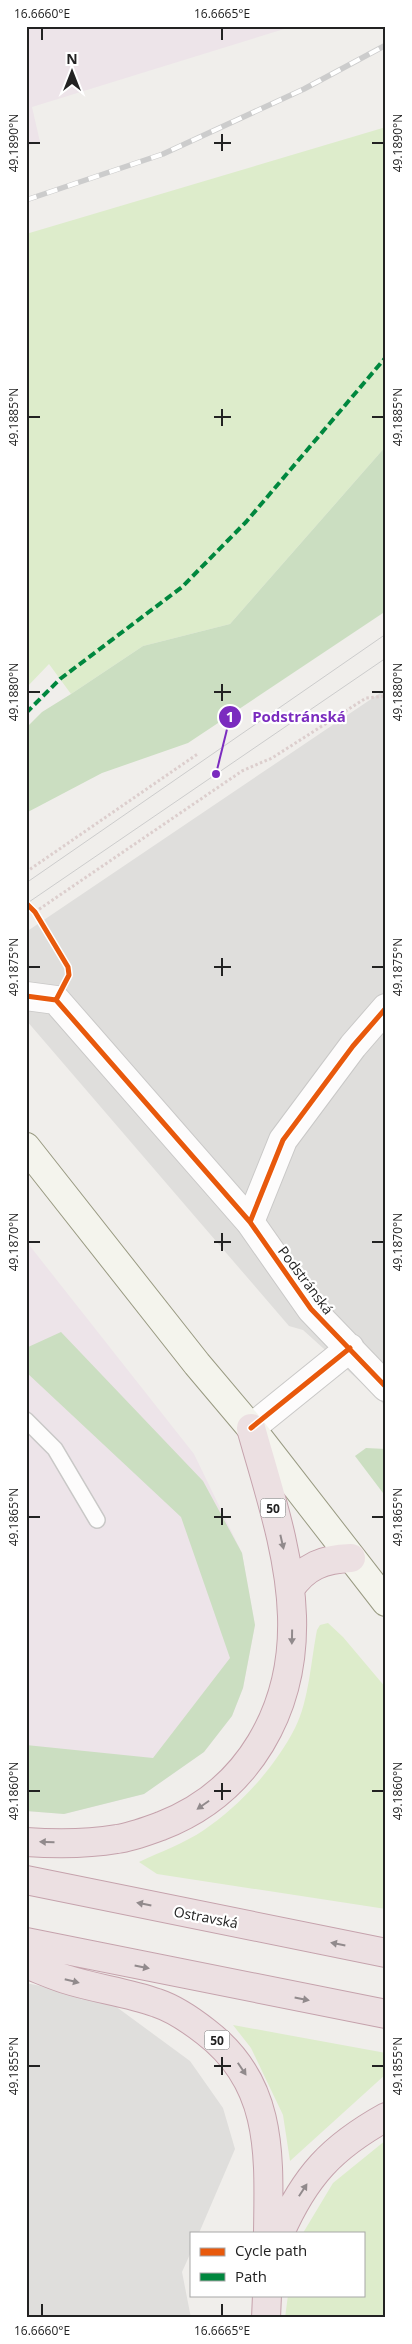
<svg xmlns="http://www.w3.org/2000/svg" width="412" height="2344" font-family="'Open Sans',sans-serif">
	<style>
		.residential { fill: #dfdedc }
		.industrial { fill: #ede4e9 }
		.grass { fill: #ddeccb }
		.forest { fill: #cbdec1 }
		.lines { fill: none; stroke-linecap: round; stroke-linejoin: round }
		.lane-casing { stroke: #c9c8c7; stroke-width: 18 }
		.street-casing { stroke: #c9c8c7; stroke-width: 30 }
		.secondary-casing { stroke: #999a82; stroke-width: 30 }
		.highway-casing { stroke: #c5a2ac; stroke-width: 30 }
		.path { stroke: #dccecd; stroke-width: 3; stroke-dasharray: 2.5 2.5; stroke-linecap: butt }
		.lane { stroke: #fdfcfc; stroke-width: 15 }
		.street { stroke: #fdfcfc; stroke-width: 28 }
		.secondary { stroke: #f4f4ed; stroke-width: 28 }
		.highway { stroke: #ece0e2; stroke-width: 28 }
		.tram { stroke: #ccc; stroke-width: 1 }
		.rail-casing { stroke: #ccc; stroke-width: 5.5 }
		.rail { stroke: #fff; stroke-width: 4; stroke-dasharray: 11; stroke-linecap: butt }
		.quiet { stroke: #00873e; stroke-width: 4; stroke-dasharray: 8 4; stroke-linecap: butt }
		.cycleway-casing { stroke: #fff; stroke-width: 8 }
		.cycleway { stroke: #e8590c; stroke-width: 5 }
		.oneway { fill: #918a8c }
		.ticks { fill: none; stroke: #222; stroke-width: 2 }
		.labels { text-anchor: middle; dominant-baseline: central; stroke-width: 4.5; stroke-linejoin: round; paint-order: stroke }
		.shield { fill: #fff; stroke: #646464; stroke-width: 1 }
		.shield-label { font-size: 12px; font-weight: bold; fill: #222 }
		.street-label { font-size: 14px; fill: #222; stroke: #fff }
		.leader { fill: none; stroke: #7b2cbf; stroke-width: 2 }
		.callout-dot { fill: #7b2cbf; stroke: #fff; stroke-width: 2 }
		.mark-label { font-size: 15px; text-anchor: middle; font-weight: bold; fill: #fff }
		.callout-label { font-size: 15px; text-anchor: middle; font-weight: bold; fill: #7b2cbf; stroke: #fff; stroke-width: 4.5; stroke-linejoin: round; paint-order: stroke }
		.neatline { fill: none; stroke: #222; stroke-width: 2 }
		.ticks-label { font-size: 12px; text-anchor: middle; fill: #222 }
	</style>
	<rect width="100%" height="100%" fill="#f0eeeb"/>
	<path class="residential" d="M 386,689 L 386,1407 L 375,1395 L 303,1330 L 289,1326 L 26,1020 L 26,932 Z
		M 26,1983 L 107,2000 L 190,2061 L 223,2108 L 235,2149 L 199,2233 L 191,2233 L 191,2252 L 182,2272 L 191,2318 L 26,2318 Z"/>
	<path class="industrial" d="M 26,26 L 294,26 L 32,107 L 40,142 L 26,146 Z
		M 26,1241 L 194,1454 L 242,1553 L 255,1625 L 243,1688 L 232,1716 L 204,1752 L 144,1794 L 64,1814 L 26,1811 Z"/>
	<path class="grass" d="M 386,127 L 386,446 L 230,624 L 143,646 L 71,694 L 49,664 L 26,688 L 26,234 Z
		M 328,1623 L 343,1637 L 386,1688 L 386,1909 L 157,1874 L 139,1862 C 160,1852 185,1843 204,1830 C 241,1805 275,1767 295,1728 C 309,1701 311,1660 317,1630 L 320,1625 Z
		M 233,2025 L 386,2053 L 386,2074 L 290,2161 L 283,2115 L 251,2048 Z
		M 386,2140 L 386,2318 L 285,2318 L 288,2295 L 363,2295 L 363,2233 L 303,2233 L 333,2183 Z"/>
	<path class="forest" d="M 386,446 L 386,611 L 188,743 L 102,773 L 26,813 L 26,728 L 42,712 L 71,694 L 143,646 L 230,624 Z
		M 61,1332 L 203,1481 L 242,1553 L 255,1625 L 243,1688 L 232,1716 L 204,1752 L 144,1794 L 64,1814 L 26,1811 L 26,1745 L 153,1758 L 230,1658 L 181,1517 L 26,1372 L 26,1348 Z
		M 366,1448 L 386,1449 L 386,1497 L 355,1456 Z"/>
	<g class="lines">
		<defs>
			<path id="lane" d="M 26,1420 L 55,1449 L 97,1520"/>
			<path id="street" d="M 26,996 L 56,1000 L 250,1222 L 311,1309 L 386,1387
				M 250,1222 L 283,1140 L 353,1046 L 386,1008
				M 251,1428 L 350,1348"/>
			<path id="secondary" d="M 26,1147 L 197,1364 L 251,1428 L 386,1602"/>
			<path id="highway" d="M 290,1589 C 305,1566 324,1559 351,1558
				M 26,1842 C 56,1844 88,1844 117,1839 C 132,1837 147,1831 161,1826 C 249,1792 295,1709 292,1616 C 290,1552 268,1489 251,1428
				M 26,1880 L 386,1953
				M 26,1942 L 386,2014
				M 26,1964 C 39,1969 52,1975 65,1979 C 96,1989 127,1992 157,2003 C 175,2009 192,2021 206,2032 C 274,2084 269,2156 268,2233
				M 280,2233 C 305,2176 332,2147 386,2117
				M 266,2318 L 267,2295"/>
		</defs>
		<use href="#lane" class="lane-casing"/>
		<use href="#street" class="street-casing"/>
		<use href="#secondary" class="secondary-casing"/>
		<use href="#highway" class="highway-casing"/>
		<path class="path" d="M 26,872 L 199,753
			M 26,903 C 44,921 55,945 68,967 L 69,972
			M 35,912 L 242,771 L 272,758 L 366,698 L 386,696"/>
		<use href="#lane" class="lane"/>
		<use href="#street" class="street"/>
		<use href="#secondary" class="secondary"/>
		<use href="#highway" class="highway"/>
		<path class="tram" d="M 26,883 L 386,634
			M 26,904 L 386,658"/>
		<defs>
			<path id="rail" d="M 26,200 L 163,154 L 304,89 L 386,45"/>
		</defs>
		<use href="#rail" class="rail-casing"/>
		<use href="#rail" class="rail"/>
		<path class="quiet" d="M 26,713 L 60,679 L 182,587 L 246,522 L 386,357"/>
		<defs>
			<path id="cycleway" d="M 26,903 L 35,912 L 68,967 L 69,975 L 56,1000
				M 26,996 L 56,1000 L 250,1222 L 311,1309 L 386,1387
				M 250,1222 L 283,1140 L 353,1046 L 386,1008
				M 251,1428 L 350,1348"/>
		</defs>
		<use href="#cycleway" class="cycleway-casing"/>
		<use href="#cycleway" class="cycleway"/>
	</g>
	<defs><path id="oneway-solid" d="M-6-.8H1V-3.2L6.5 0L1 3.2V.8H-6Z" transform="scale(1.25)"/></defs>
	<g class="oneway">
		<use href="#oneway-solid" transform="translate(282 1542) rotate(77)"/>
		<use href="#oneway-solid" transform="translate(292 1637) rotate(91)"/>
		<use href="#oneway-solid" transform="translate(203 1805) rotate(145)"/>
		<use href="#oneway-solid" transform="translate(47 1842) rotate(-179)"/>
		<use href="#oneway-solid" transform="translate(144 1904) rotate(-169)"/>
		<use href="#oneway-solid" transform="translate(338 1944) rotate(-169)"/>
		<use href="#oneway-solid" transform="translate(142 1967) rotate(11)"/>
		<use href="#oneway-solid" transform="translate(72 1981) rotate(14)"/>
		<use href="#oneway-solid" transform="translate(302 1999) rotate(11)"/>
		<use href="#oneway-solid" transform="translate(242 2069) rotate(56)"/>
		<use href="#oneway-solid" transform="translate(303 2190) rotate(-57)"/>
	</g>
	<path class="ticks" d="M 42,28 L 42,40M 222,28 L 222,40M 222,134 L 222,151M 28,143 L 40,143M 214,143 L 231,143M 372,143 L 384,143M 222,409 L 222,426M 28,417 L 40,417M 214,417 L 231,417M 372,417 L 384,417M 222,684 L 222,701M 28,692 L 40,692M 214,692 L 231,692M 372,692 L 384,692M 222,958 L 222,976M 28,967 L 40,967M 214,967 L 231,967M 372,967 L 384,967M 222,1233 L 222,1251M 28,1242 L 40,1242M 214,1242 L 231,1242M 372,1242 L 384,1242M 222,1508 L 222,1525M 28,1517 L 40,1517M 214,1517 L 231,1517M 372,1517 L 384,1517M 222,1783 L 222,1800M 28,1791 L 40,1791M 214,1791 L 231,1791M 372,1791 L 384,1791M 222,2057 L 222,2075M 28,2066 L 40,2066M 214,2066 L 231,2066M 372,2066 L 384,2066M 42,2304 L 42,2316M 222,2304 L 222,2316"/>
	<g class="labels">
		<g class="shield">
			<rect x="260.5" y="1498.5" width="25" height="19" rx="4"/>
			<rect x="204.5" y="2030.5" width="25" height="19" rx="4"/>
		</g>
		<g class="shield-label">
			<text x="273" y="1508">50</text>
			<text x="217" y="2040">50</text>
		</g>
		<g class="street-label">
			<text transform="translate(306 1280) rotate(53)">Podstránská</text>
			<text transform="translate(206 1917) rotate(11)">Ostravská</text>
		</g>
	</g>
	<path class="leader" d="M216 774L230 717"/>
	<g class="callout-dot">
		<circle cx="216" cy="774" r="5"/>
		<circle cx="230" cy="717" r="12"/>
	</g>
	<g class="mark-label">
		<text x="230" y="722">1</text>
	</g>
	<g class="callout-label">
		<text x="299" y="722">Podstránská</text>
	</g>
	<rect width="412" height="2344" fill="none" stroke="#ffffff" stroke-width="55"/>
	<rect x="190" y="2232" width="175" height="65" fill="#ffffff" stroke="#a7a7a7"/>
	<rect x="200" y="2248" width="25" height="8" fill="#e8590c" stroke="#a7a7a7"/>
	<text x="235" y="2256" font-size="15" fill="#222222">Cycle path</text>
	<rect x="200" y="2273" width="25" height="8" fill="#00873e" stroke="#a7a7a7"/>
	<text x="235" y="2282" font-size="15" fill="#222222">Path</text>
	<g transform="translate(72 72)" stroke="#ffffff" stroke-width="4" paint-order="stroke">
	<path d="M0-4L9 19L0 12L-9 19Z" fill="#222222"/>
	<text y="-8" font-size="14" font-weight="bold" text-anchor="middle" fill="#222222">N</text>
	</g>
	<rect x="28" y="28" width="356" height="2288" class="neatline"/>
	<g class="ticks-label">
		<text x="42" y="18">16.6660°E</text>
		<text x="222" y="18">16.6665°E</text>
		<text transform="translate(14 143) rotate(-90)" y="4">49.1890°N</text>
		<text transform="translate(398 143) rotate(-90)" y="4">49.1890°N</text>
		<text transform="translate(14 417) rotate(-90)" y="4">49.1885°N</text>
		<text transform="translate(398 417) rotate(-90)" y="4">49.1885°N</text>
		<text transform="translate(14 692) rotate(-90)" y="4">49.1880°N</text>
		<text transform="translate(398 692) rotate(-90)" y="4">49.1880°N</text>
		<text transform="translate(14 967) rotate(-90)" y="4">49.1875°N</text>
		<text transform="translate(398 967) rotate(-90)" y="4">49.1875°N</text>
		<text transform="translate(14 1242) rotate(-90)" y="4">49.1870°N</text>
		<text transform="translate(398 1242) rotate(-90)" y="4">49.1870°N</text>
		<text transform="translate(14 1517) rotate(-90)" y="4">49.1865°N</text>
		<text transform="translate(398 1517) rotate(-90)" y="4">49.1865°N</text>
		<text transform="translate(14 1791) rotate(-90)" y="4">49.1860°N</text>
		<text transform="translate(398 1791) rotate(-90)" y="4">49.1860°N</text>
		<text transform="translate(14 2066) rotate(-90)" y="4">49.1855°N</text>
		<text transform="translate(398 2066) rotate(-90)" y="4">49.1855°N</text>
		<text x="42" y="2335">16.6660°E</text>
		<text x="222" y="2335">16.6665°E</text>
	</g>
</svg>
